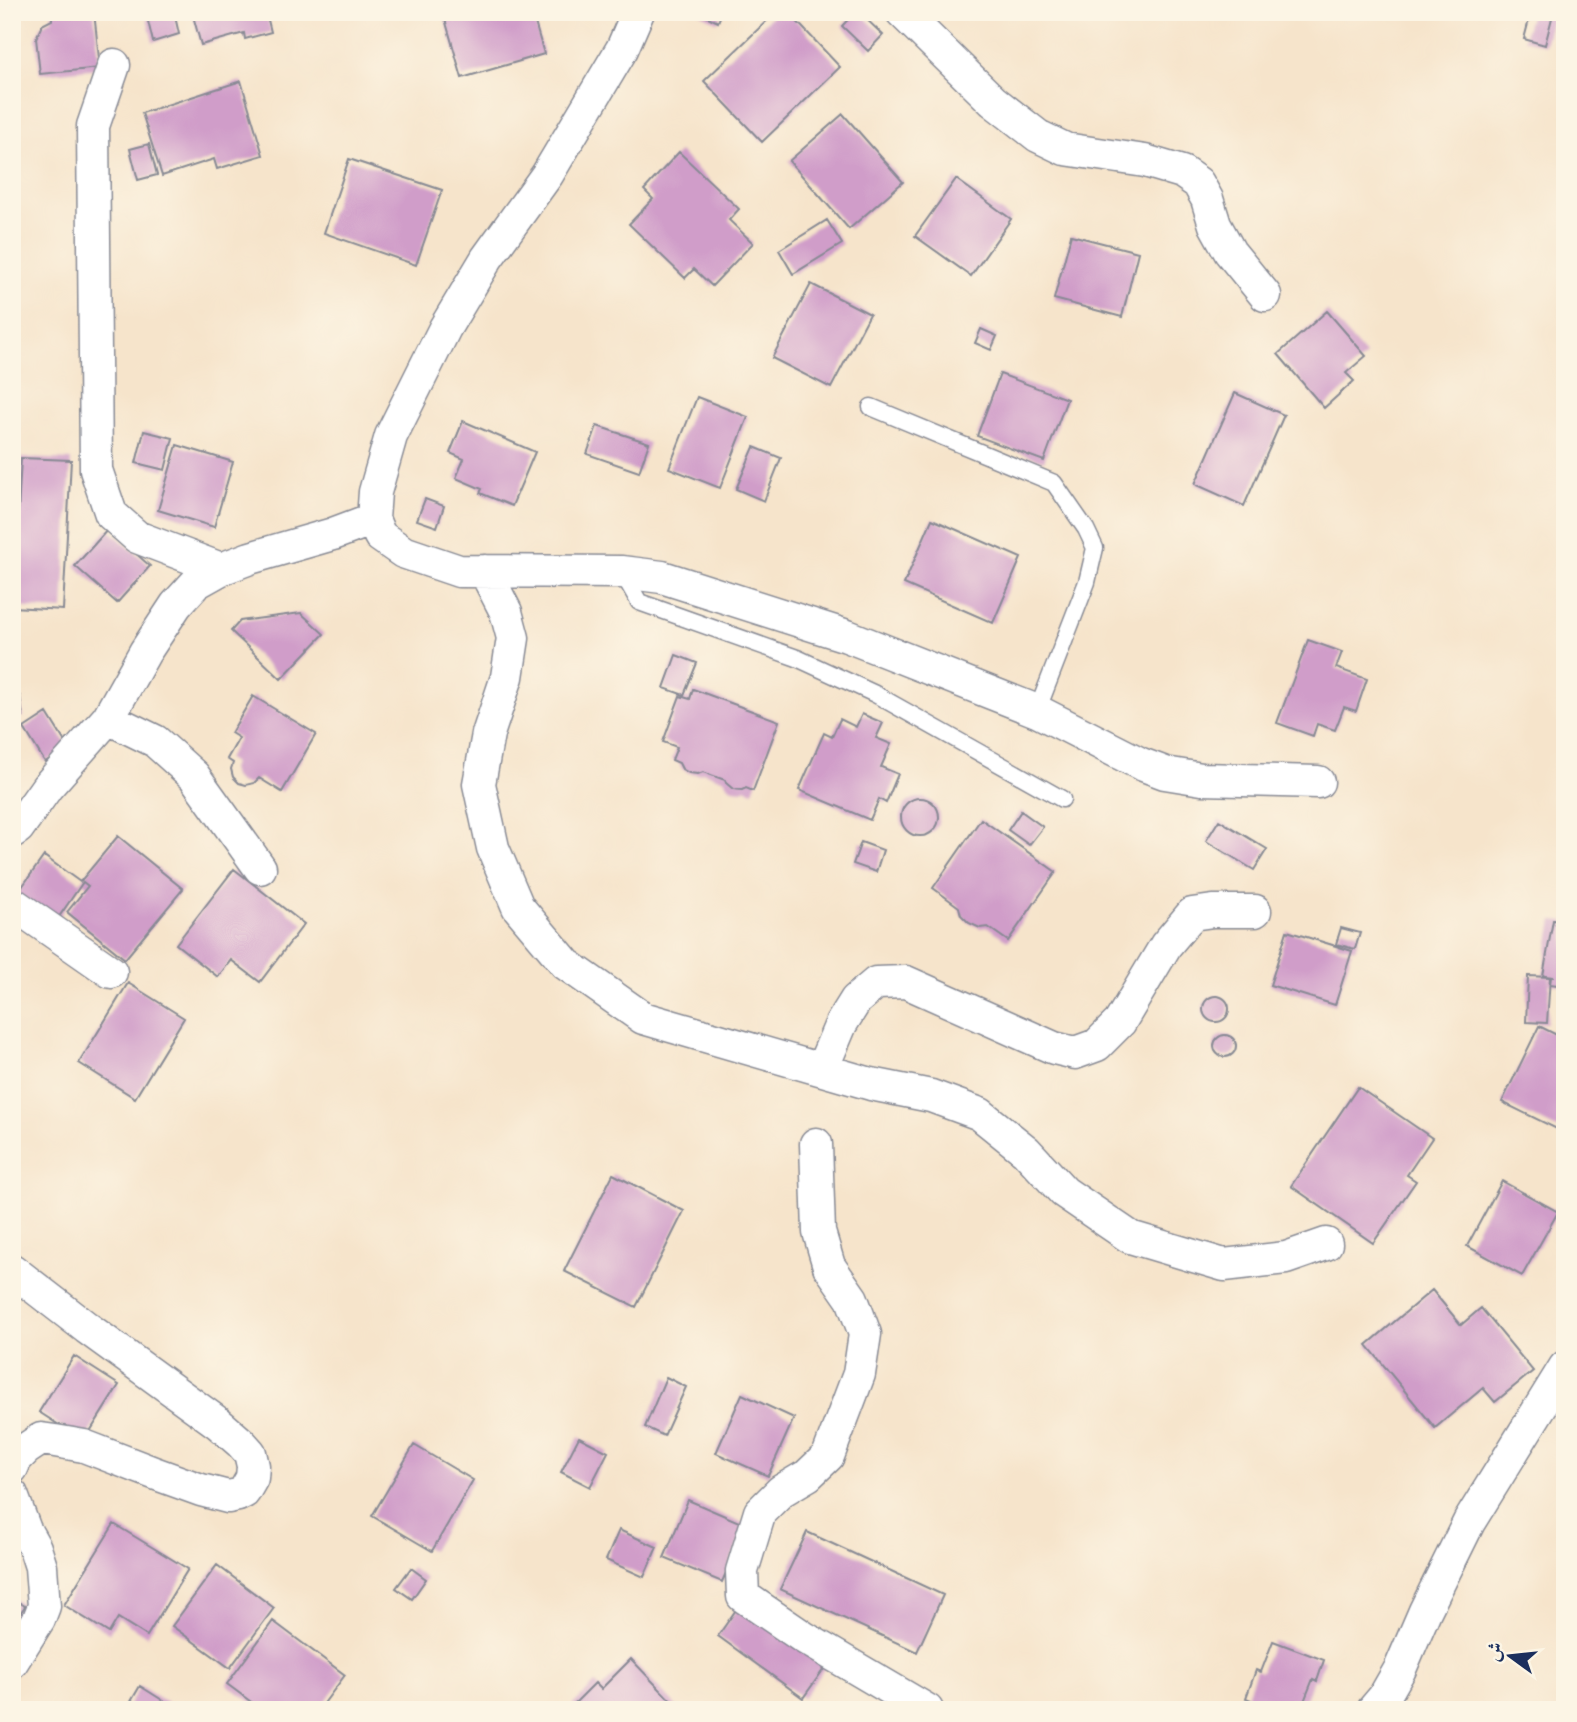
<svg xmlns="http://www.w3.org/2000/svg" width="1577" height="1722" font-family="Alegreya,Amiri,serif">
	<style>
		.building { fill: #d09dc9 }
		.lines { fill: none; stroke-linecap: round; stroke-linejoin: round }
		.lane-casing { stroke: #888a94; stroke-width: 19 }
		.street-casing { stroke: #888a94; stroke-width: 35 }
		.lane { stroke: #fff; stroke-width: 16 }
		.street { stroke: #fff; stroke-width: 32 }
	</style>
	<rect width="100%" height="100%" fill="#fcf5e5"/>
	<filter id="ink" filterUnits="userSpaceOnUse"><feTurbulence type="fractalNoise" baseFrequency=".0143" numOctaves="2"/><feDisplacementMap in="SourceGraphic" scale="14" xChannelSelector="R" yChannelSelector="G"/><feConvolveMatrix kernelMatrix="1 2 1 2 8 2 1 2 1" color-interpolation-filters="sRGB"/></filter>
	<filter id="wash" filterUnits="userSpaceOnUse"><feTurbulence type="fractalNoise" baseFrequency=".00686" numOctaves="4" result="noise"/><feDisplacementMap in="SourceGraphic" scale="28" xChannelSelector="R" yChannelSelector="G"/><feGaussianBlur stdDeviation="1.57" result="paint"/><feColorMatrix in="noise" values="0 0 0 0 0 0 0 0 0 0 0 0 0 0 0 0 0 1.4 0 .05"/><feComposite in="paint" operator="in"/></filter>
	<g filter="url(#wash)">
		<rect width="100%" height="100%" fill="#f6e4cb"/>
		<g id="blocks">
			<path class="building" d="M 52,12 L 94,12 L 100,68 L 40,74 L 36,38 L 42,25 L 52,20 Z
				M 150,12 L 174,12 L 179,34 L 153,42 L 146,13 Z
				M 192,12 L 266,12 L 271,32 L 245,39 L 244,33 L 201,45 Z
				M 443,12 L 532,12 L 544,54 L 462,78 Z
				M 698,12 L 722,12 L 718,22 Z
				M 776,12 L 788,12 L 840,67 L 762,142 L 704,81 Z
				M 855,12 L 859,12 L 883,35 L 868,51 L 842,26 Z
				M 1531,12 L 1545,12 L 1553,14 L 1545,45 L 1524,39 Z
				M 241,81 L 263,155 L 217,169 L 214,159 L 162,176 L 142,113 Z
				M 843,114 L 903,182 L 849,229 L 789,161 Z
				M 149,144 L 157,175 L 138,180 L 130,149 Z
				M 679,152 L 739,209 L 729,220 L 753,243 L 712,286 L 694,269 L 685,278 L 629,224 L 653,199 L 644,190 Z
				M 349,159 L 442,190 L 416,265 L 324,233 Z
				M 956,179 L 1011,219 L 971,276 L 915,236 Z
				M 827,220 L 842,244 L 793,274 L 779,250 Z
				M 1071,235 L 1138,252 L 1122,317 L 1054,299 Z
				M 811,284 L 870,314 L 831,388 L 772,358 Z
				M 1327,311 L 1366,356 L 1346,373 L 1354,381 L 1324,408 L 1278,354 Z
				M 981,329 L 997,336 L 991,350 L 975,343 Z
				M 1000,374 L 1067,399 L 1044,461 L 977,436 Z
				M 1235,393 L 1284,415 L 1244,506 L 1195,484 Z
				M 697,397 L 748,417 L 720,488 L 669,468 Z
				M 463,421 L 535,452 L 512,506 L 480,493 L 482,489 L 456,478 L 464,459 L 450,453 Z
				M 12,425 L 17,426 L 14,478 L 12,478 Z
				M 597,426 L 649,443 L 639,472 L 587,454 Z
				M 144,431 L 173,438 L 165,470 L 136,463 Z
				M 177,445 L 233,462 L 214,527 L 158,510 Z
				M 754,447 L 781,458 L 764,501 L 736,489 Z
				M 21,458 L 71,460 L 63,610 L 13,607 Z
				M 425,499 L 444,506 L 437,527 L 417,520 Z
				M 932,519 L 1021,558 L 993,623 L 904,584 Z
				M 108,529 L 150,566 L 117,603 L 75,566 Z
				M 301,613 L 324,634 L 281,679 L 231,631 L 240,621 Z
				M 1308,640 L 1342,652 L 1336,668 L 1367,679 L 1356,711 L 1344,707 L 1335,730 L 1317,724 L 1313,736 L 1277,723 Z
				M 676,655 L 697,663 L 684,695 L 664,688 Z
				M 16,660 L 18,677 L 12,678 L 12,661 Z
				M 693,689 L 779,721 L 753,791 L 746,788 L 742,790 L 733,789 L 726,783 L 725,780 L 703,772 L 698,774 L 689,773 L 682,769 L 679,763 L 672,760 L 677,747 L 663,742 L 680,696 L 690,699 Z
				M 20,696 L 23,717 L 17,717 L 20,735 L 12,736 L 12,697 Z
				M 253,696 L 316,734 L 282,792 L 259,778 L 254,783 L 246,785 L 239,783 L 233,777 L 231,769 L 233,763 L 227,759 L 239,738 L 231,733 Z
				M 47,713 L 68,747 L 45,762 L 24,728 Z
				M 862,714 L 883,723 L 876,738 L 891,744 L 881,767 L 898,774 L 886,803 L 879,799 L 870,820 L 799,790 L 824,733 L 832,737 L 840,719 L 856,727 Z
				M901 817a19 19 0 1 1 38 0a19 19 0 1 1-38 0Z
				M 1021,811 L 1043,827 L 1029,845 L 1008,830 Z
				M 981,819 L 1056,872 L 1008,941 L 988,927 L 980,928 L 969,923 L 961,915 L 959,907 L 933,888 Z
				M 1219,820 L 1267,849 L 1254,870 L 1206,841 Z
				M 118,836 L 183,889 L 125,959 L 67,912 L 88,886 L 83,882 L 56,921 L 17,894 L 44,856 L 80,882 Z
				M 861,842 L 883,850 L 876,872 L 853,864 Z
				M 234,869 L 304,924 L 260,982 L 231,960 L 218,977 L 176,944 Z
				M 1553,920 L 1565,921 L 1565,986 L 1550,984 L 1551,977 L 1554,977 L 1543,976 Z
				M 1341,928 L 1360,933 L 1355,949 L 1336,944 Z
				M 1287,931 L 1352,951 L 1335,1005 L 1270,985 Z
				M 1528,976 L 1550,977 L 1547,1023 L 1526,1022 Z
				M 128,983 L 184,1018 L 135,1098 L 79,1063 Z
				M1203 1009a13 13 0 1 1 26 0a13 13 0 1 1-26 0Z
				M 1539,1026 L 1565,1039 L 1565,1133 L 1502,1102 Z
				M1214 1046a11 11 0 1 1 22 0a11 11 0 1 1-22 0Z
				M 1358,1087 L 1432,1138 L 1407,1175 L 1416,1181 L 1373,1243 L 1291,1186 Z
				M 613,1174 L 684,1211 L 636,1307 L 564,1271 Z
				M 1502,1181 L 1558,1212 L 1522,1276 L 1467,1246 Z
				M 1432,1290 L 1461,1325 L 1481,1308 L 1533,1371 L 1495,1402 L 1483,1388 L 1435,1428 L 1367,1345 Z
				M 74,1356 L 119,1385 L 84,1441 L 39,1412 Z
				M 666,1377 L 686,1387 L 664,1436 L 645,1427 Z
				M 742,1394 L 794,1418 L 768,1476 L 716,1453 Z
				M 579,1437 L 608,1452 L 590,1487 L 561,1472 Z
				M 414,1445 L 473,1480 L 432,1551 L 372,1516 Z
				M 688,1500 L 746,1525 L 722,1582 L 664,1558 Z
				M 114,1524 L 188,1569 L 147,1636 L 118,1618 L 109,1633 L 64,1605 Z
				M 619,1530 L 657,1547 L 644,1577 L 606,1560 Z
				M 807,1532 L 943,1595 L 917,1652 L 780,1589 Z
				M 217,1565 L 274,1608 L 230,1668 L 172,1626 Z
				M 411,1568 L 426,1579 L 412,1599 L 396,1588 Z
				M 12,1598 L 25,1606 L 12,1625 Z
				M 740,1604 L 826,1666 L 803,1698 L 718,1636 Z
				M 273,1621 L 345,1675 L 319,1710 L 262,1710 L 227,1684 Z
				M 1273,1641 L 1324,1660 L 1317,1681 L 1313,1679 L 1303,1704 L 1311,1706 L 1309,1710 L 1247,1710 L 1251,1700 L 1246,1698 L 1256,1670 L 1261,1672 Z
				M 631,1659 L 680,1710 L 568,1710 L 595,1683 L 601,1689 Z
				M 140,1686 L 178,1710 L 126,1710 Z"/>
		</g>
	</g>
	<g filter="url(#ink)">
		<use href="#blocks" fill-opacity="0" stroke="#888a94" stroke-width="2"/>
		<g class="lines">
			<defs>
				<path id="lane" d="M 871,407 L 1054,483 L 1086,529 L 1095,548 L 1087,582 L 1037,711
					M 622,572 L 639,602 L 797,658 L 875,694 L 1062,799"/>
				<path id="street" d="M 638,12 L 622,49 L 547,175 L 487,258 L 445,328 L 391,436 L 375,492 L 373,519 L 380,536 L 403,552 L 459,571 L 622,572 L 662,577 L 847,636 L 1037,711 L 1141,764 L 1165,773 L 1202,779 L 1318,782
					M 902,12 L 993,101 L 1038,136 L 1065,149 L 1145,161 L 1182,172 L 1198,183 L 1207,199 L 1215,225 L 1230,252 L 1265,295
					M 114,65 L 93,126 L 96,470 L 111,514 L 137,537 L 221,569
					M 485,571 L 506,612 L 513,638 L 507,677 L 488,734 L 479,784 L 493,848 L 518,907 L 566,964 L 643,1018 L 871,1084 L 931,1096 L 980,1114 L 1026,1151 L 1064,1192 L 1130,1237 L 1224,1265 L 1286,1258 L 1326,1244
					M 108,718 L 155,741 L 194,776 L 260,868
					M 12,832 L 18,828 L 47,787 L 108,718 L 145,652 L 176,605 L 196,583 L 221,569 L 250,558 L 333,534 L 373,519
					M 12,903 L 111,972
					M 822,1069 L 841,1024 L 856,1000 L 876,983 L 906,982 L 1054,1048 L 1075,1053 L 1097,1045 L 1120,1022 L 1166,945 L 1192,914 L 1213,911 L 1255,911
					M 816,1144 L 819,1232 L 829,1266 L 852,1299 L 865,1334 L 859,1374 L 828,1456 L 808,1475 L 781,1491 L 760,1512 L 742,1571 L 743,1596 L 803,1637 L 927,1710
					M 12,1270 L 87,1328 L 218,1423 L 241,1443 L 250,1453 L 253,1466 L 252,1478 L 244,1492 L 238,1495 L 228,1497 L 201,1490 L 154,1473 L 84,1446 L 55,1441 L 41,1439 L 26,1449 L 16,1459 L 12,1468
					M 12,1495 L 25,1530 L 35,1548 L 41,1567 L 44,1606 L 39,1619 L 12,1662
					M 1373,1710 L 1384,1697 L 1400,1669 L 1425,1611 L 1469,1522 L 1565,1367"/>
			</defs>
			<use href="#lane" class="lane-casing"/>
			<use href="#street" class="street-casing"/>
			<use href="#lane" class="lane"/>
			<use href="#street" class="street"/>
		</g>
	</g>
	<rect width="1577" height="1722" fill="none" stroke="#fcf5e5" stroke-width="42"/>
	<g transform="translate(1510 1656) rotate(285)" stroke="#fcf5e5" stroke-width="5" paint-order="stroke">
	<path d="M0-5L12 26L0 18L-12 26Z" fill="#1b2f5e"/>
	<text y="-10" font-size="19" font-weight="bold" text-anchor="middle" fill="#1b2f5e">ش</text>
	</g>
</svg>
